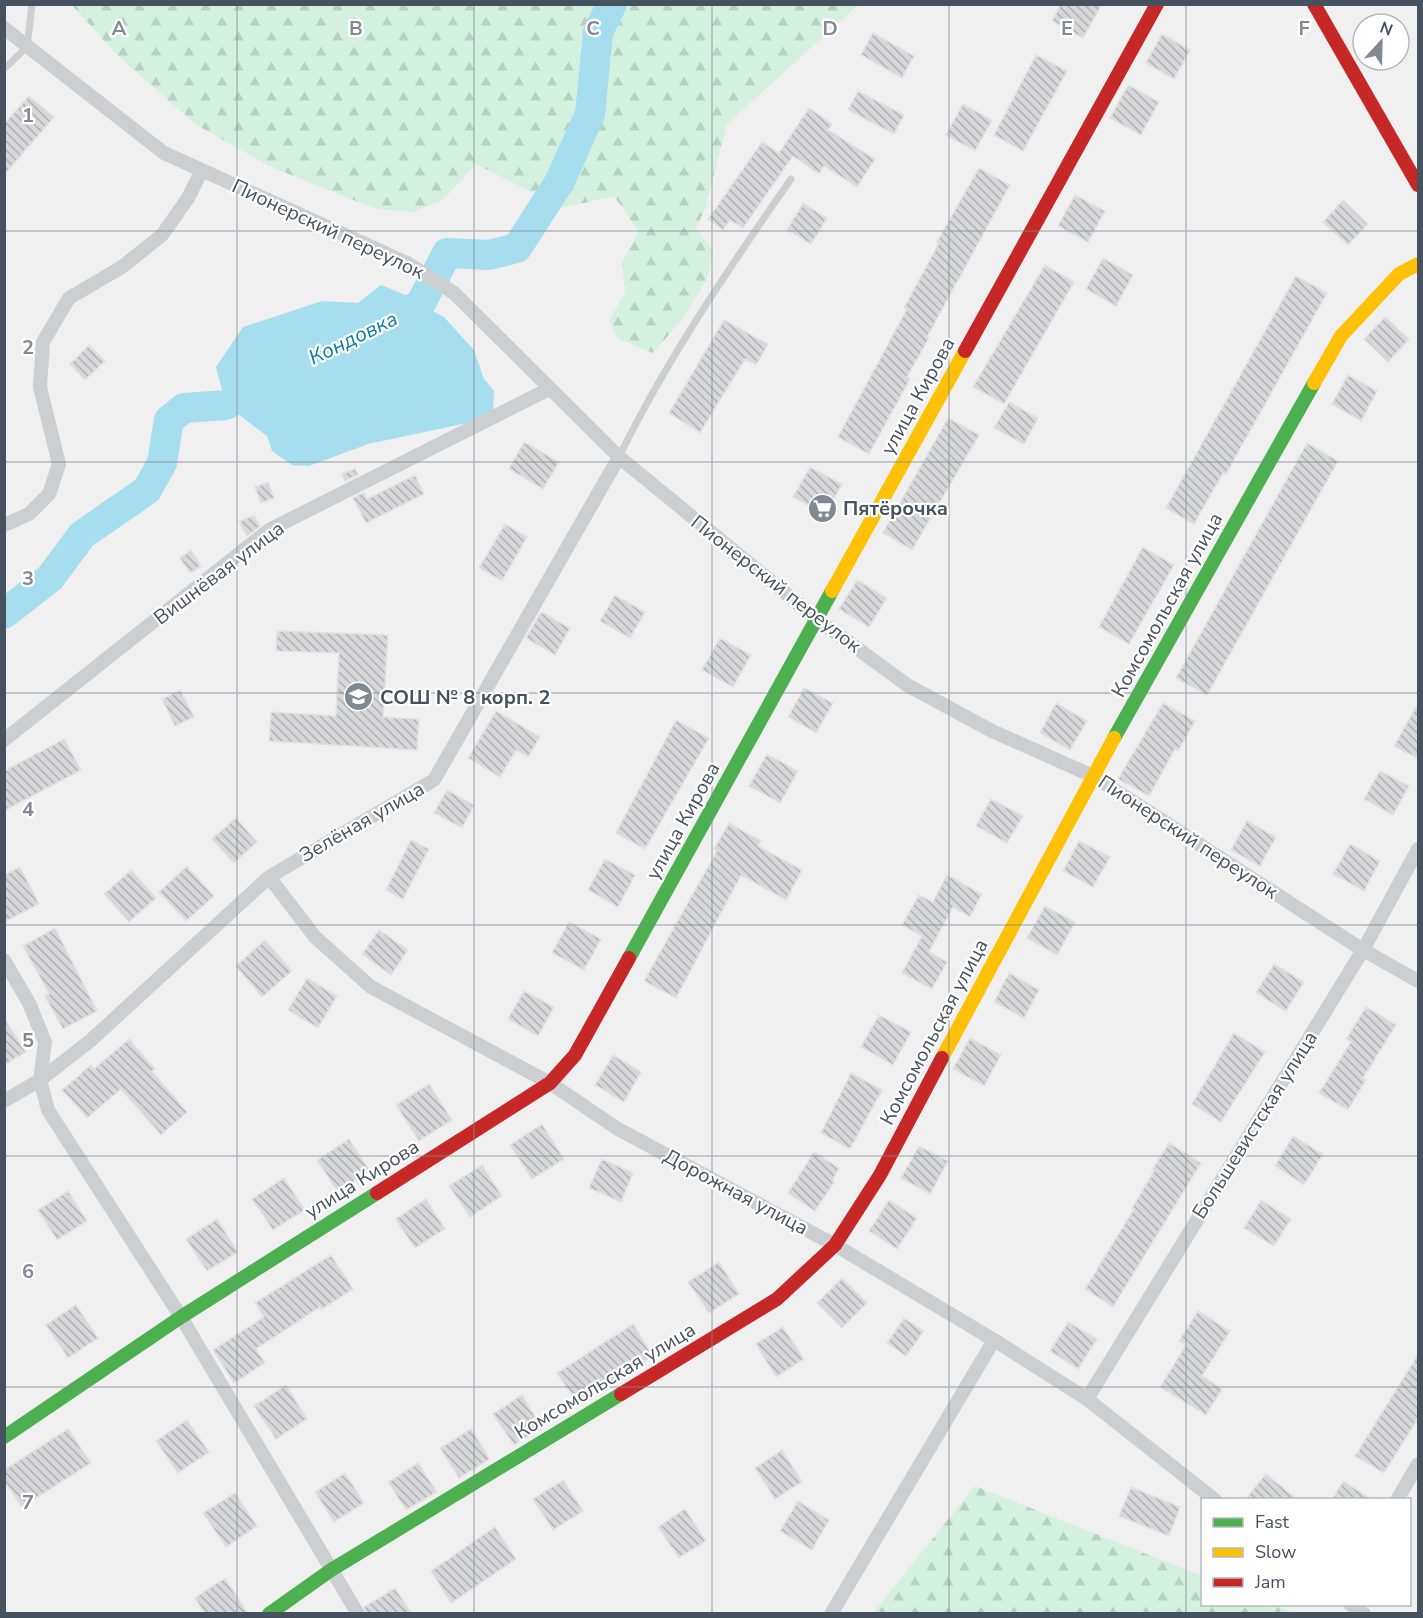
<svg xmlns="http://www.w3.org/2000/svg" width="1423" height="1618" font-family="'Nunito Sans',sans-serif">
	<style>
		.forest { fill: url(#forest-firs) }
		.water { fill: #a7deef }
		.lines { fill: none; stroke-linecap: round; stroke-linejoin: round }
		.river { stroke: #a7deef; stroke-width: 30 }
		.building { fill: url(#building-back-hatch); stroke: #e2e2e3; stroke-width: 1.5 }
		.lane { stroke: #cccfd1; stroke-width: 7 }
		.street { stroke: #cccfd1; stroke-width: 14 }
		.fast { stroke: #4caf50; stroke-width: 14 }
		.slow { stroke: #ffc107; stroke-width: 14 }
		.jam { stroke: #c62828; stroke-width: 14 }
		.grid { fill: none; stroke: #828990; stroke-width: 1.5; stroke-opacity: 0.55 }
		.labels { text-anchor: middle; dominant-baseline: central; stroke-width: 4.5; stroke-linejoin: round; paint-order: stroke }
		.street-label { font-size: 20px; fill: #46525d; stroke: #fff }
		.poi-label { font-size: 20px; font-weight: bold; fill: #46525d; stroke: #fff; text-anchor: start }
		.water-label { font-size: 21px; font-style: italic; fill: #087da0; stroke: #fff }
		.grid-label { font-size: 20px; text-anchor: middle; font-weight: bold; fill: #828990; stroke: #fff; stroke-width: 4.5; stroke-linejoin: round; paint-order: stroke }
	</style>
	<defs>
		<pattern id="forest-firs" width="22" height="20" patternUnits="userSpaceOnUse" patternTransform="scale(1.5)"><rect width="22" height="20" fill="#d4f1e0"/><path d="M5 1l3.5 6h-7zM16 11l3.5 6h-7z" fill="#b7d1c3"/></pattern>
		<pattern id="building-back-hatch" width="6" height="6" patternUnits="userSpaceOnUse" patternTransform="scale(1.5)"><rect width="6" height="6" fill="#d8d8da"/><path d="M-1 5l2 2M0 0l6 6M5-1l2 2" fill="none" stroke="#b1b2b4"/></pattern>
	</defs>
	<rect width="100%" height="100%" fill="#f1f0f0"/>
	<path class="forest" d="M 72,5 L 858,5 L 727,124 L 705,209 L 696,228 L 713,251 L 707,279 L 684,317 L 653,353 L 618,339 L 609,320 L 625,293 L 622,262 L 639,232 L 614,196 L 562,208 L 476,164 L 443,200 L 413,212 L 376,209 L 271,167 L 195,124 L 113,51 Z
		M 975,1486 L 1202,1576 L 1202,1604 L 1273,1605 L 1296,1613 L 873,1613 Z"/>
	<path class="water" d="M 381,285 L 413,298 L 421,305 L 444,317 L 474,350 L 484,379 L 494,391 L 493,409 L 486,419 L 368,444 L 309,466 L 292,465 L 272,451 L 267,436 L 226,405 L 216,367 L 243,327 L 322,301 L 358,303 Z"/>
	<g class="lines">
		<path class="river" d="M 384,321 L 420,305 L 447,253 L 489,255 L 517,248 L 560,181 L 590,114 L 598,32 L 612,4
			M 4,614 L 50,578 L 82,535 L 147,490 L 162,463 L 169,420 L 184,408 L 226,405 L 262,385"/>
	</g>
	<path class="building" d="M 1061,4 L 1102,4 L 1083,38 L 1052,21 Z
		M 873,33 L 914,56 L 902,78 L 861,55 Z
		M 1162,34 L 1190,50 L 1174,79 L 1146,63 Z
		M 1036,55 L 1067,71 L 1023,151 L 994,135 Z
		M 1128,85 L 1159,102 L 1141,135 L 1110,118 Z
		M 858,91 L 904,115 L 894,134 L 848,110 Z
		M 29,96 L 54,117 L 4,175 L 4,124 Z
		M 963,104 L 992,120 L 975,151 L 946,135 Z
		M 809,108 L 832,124 L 828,130 L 875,159 L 857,187 L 824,166 L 819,174 L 793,156 L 743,228 L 730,220 L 723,230 L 708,219 L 762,142 L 779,153 Z
		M 979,168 L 1010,185 L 927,337 L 929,338 L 907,377 L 910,379 L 869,454 L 838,437 L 907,309 L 904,308 L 939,243 L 937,242 Z
		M 1075,195 L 1105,211 L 1088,242 L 1058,226 Z
		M 1343,200 L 1368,224 L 1348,245 L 1323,222 Z
		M 803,203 L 827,218 L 811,244 L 787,230 Z
		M 1103,258 L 1133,275 L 1116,306 L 1086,289 Z
		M 1045,265 L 1074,282 L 1004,404 L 973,387 Z
		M 1296,276 L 1327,293 L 1226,474 L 1223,473 L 1194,524 L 1166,508 Z
		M 1385,317 L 1409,339 L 1388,362 L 1364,339 Z
		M 724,320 L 768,344 L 756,365 L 745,359 L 700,433 L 669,413 Z
		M 89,345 L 105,361 L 85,380 L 70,364 Z
		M 1348,375 L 1377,391 L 1361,421 L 1332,404 Z
		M 1009,402 L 1038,418 L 1024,444 L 994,428 Z
		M 948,418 L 979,435 L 912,550 L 883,533 Z
		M 524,442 L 559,462 L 543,489 L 509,469 Z
		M 1307,443 L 1338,461 L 1207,695 L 1176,678 Z
		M 810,467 L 842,484 L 825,515 L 793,497 Z
		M 355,469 L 358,475 L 345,481 L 342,474 Z
		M 415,475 L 424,494 L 366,523 L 353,498 L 364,492 L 367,499 Z
		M 268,482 L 274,498 L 261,503 L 255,487 Z
		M 254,515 L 260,526 L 247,536 L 239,522 Z
		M 505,524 L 527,537 L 502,581 L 479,568 Z
		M 1143,547 L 1174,565 L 1129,644 L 1099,627 Z
		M 191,550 L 201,566 L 190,573 L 180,558 Z
		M 857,580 L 887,598 L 869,627 L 839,609 Z
		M 615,595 L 645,612 L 630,638 L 600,621 Z
		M 541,612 L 570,628 L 555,655 L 526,638 Z
		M 277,631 L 388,635 L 383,717 L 419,719 L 417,750 L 269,741 L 271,712 L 336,716 L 339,653 L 276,651 Z
		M 720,638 L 751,655 L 733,687 L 702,670 Z
		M 804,688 L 833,703 L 816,733 L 788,717 Z
		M 180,690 L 194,717 L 175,726 L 162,699 Z
		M 1419,702 L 1419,759 L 1394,746 Z
		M 1056,703 L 1087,721 L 1070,750 L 1040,733 Z
		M 1163,703 L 1195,721 L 1178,751 L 1175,749 L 1149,796 L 1118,779 Z
		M 496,711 L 540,737 L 528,757 L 516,750 L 500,777 L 468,758 Z
		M 676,720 L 709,738 L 645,849 L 616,833 Z
		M 64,739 L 81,770 L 4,811 L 4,771 Z
		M 767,754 L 798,771 L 780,803 L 749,786 Z
		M 1380,771 L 1409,786 L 1393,815 L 1364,799 Z
		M 447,790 L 474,805 L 462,828 L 434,813 Z
		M 991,799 L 1023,816 L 1007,843 L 976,826 Z
		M 236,818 L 257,842 L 234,863 L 212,839 Z
		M 1247,821 L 1276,837 L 1260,866 L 1231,850 Z
		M 729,823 L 761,841 L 758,846 L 802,870 L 786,900 L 741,875 L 676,998 L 644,981 L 717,851 L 714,849 Z
		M 411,840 L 429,849 L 403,899 L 386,890 Z
		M 1079,841 L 1110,857 L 1093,887 L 1063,871 Z
		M 1350,844 L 1380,861 L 1364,891 L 1333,874 Z
		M 605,859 L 635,875 L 618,907 L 588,890 Z
		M 187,866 L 214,896 L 186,921 L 159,892 Z
		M 20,867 L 39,904 L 4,922 L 4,875 Z
		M 131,870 L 156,898 L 129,922 L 104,894 Z
		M 947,875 L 982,894 L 970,917 L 953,907 L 929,952 L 947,962 L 932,989 L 902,973 L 922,936 L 902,925 L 919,895 L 933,902 Z
		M 1045,906 L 1075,922 L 1057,955 L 1027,938 Z
		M 569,922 L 601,939 L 584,970 L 552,953 Z
		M 55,928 L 97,1011 L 63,1029 L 45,996 L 49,994 L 23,946 Z
		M 379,930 L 408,950 L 391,975 L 362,954 Z
		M 265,940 L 292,971 L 262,997 L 236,966 Z
		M 1274,964 L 1304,982 L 1286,1011 L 1256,993 Z
		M 1009,973 L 1039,990 L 1024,1018 L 994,1002 Z
		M 307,978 L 337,996 L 318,1028 L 288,1010 Z
		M 524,991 L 554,1007 L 538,1036 L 508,1019 Z
		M 1366,1007 L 1396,1025 L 1363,1078 L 1366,1080 L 1348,1110 L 1319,1093 L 1351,1042 L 1346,1039 Z
		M 879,1015 L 911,1032 L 893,1065 L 861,1047 Z
		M 4,1018 L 26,1052 L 4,1065 Z
		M 1234,1033 L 1265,1052 L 1221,1122 L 1192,1104 Z
		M 970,1038 L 1001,1055 L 984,1086 L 953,1069 Z
		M 129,1039 L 155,1069 L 152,1071 L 187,1112 L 161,1135 L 121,1089 L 87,1118 L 62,1090 L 91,1065 L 94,1069 Z
		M 613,1055 L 641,1072 L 624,1102 L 595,1085 Z
		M 851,1073 L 882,1090 L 850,1149 L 821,1133 Z
		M 429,1084 L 452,1120 L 419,1141 L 396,1105 Z
		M 542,1124 L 564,1159 L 532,1179 L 510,1145 Z
		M 1293,1136 L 1323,1154 L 1304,1185 L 1275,1166 Z
		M 349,1139 L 370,1171 L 338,1192 L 317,1160 Z
		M 1169,1143 L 1201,1163 L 1113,1307 L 1085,1289 L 1134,1209 L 1132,1208 L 1154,1171 L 1152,1170 Z
		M 919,1146 L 948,1161 L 930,1194 L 901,1178 Z
		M 814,1152 L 839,1168 L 832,1181 L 834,1182 L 815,1211 L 788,1193 Z
		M 602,1159 L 633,1173 L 621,1202 L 589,1188 Z
		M 482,1165 L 502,1196 L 470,1217 L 449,1186 Z
		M 284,1178 L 305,1210 L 273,1230 L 252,1199 Z
		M 68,1191 L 87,1221 L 57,1240 L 38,1210 Z
		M 426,1199 L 445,1229 L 415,1248 L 395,1219 Z
		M 889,1200 L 917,1218 L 897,1249 L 869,1231 Z
		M 1261,1200 L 1291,1219 L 1274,1246 L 1244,1228 Z
		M 217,1219 L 238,1252 L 207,1271 L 186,1239 Z
		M 331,1255 L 353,1289 L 321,1310 L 320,1307 L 256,1349 L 265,1363 L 234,1383 L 213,1350 L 264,1317 L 255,1303 Z
		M 719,1262 L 739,1294 L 709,1313 L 688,1282 Z
		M 842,1278 L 867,1303 L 842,1328 L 817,1303 Z
		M 76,1305 L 98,1338 L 68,1358 L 46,1325 Z
		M 1198,1311 L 1230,1331 L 1202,1376 L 1222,1389 L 1206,1415 L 1160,1387 L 1186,1345 L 1179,1341 Z
		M 904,1318 L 924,1331 L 906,1356 L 887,1343 Z
		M 1068,1322 L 1097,1339 L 1078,1369 L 1050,1351 Z
		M 633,1324 L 653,1356 L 577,1403 L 557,1373 Z
		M 783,1327 L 804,1359 L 776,1377 L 756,1344 Z
		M 1419,1353 L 1419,1417 L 1384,1473 L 1355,1456 Z
		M 286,1385 L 307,1419 L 276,1439 L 254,1406 Z
		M 522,1395 L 542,1428 L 514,1445 L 493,1414 Z
		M 187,1420 L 209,1452 L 178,1473 L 156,1441 Z
		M 68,1429 L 91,1463 L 22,1507 L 4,1481 L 4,1470 Z
		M 471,1429 L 490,1459 L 459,1478 L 440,1448 Z
		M 782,1450 L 802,1482 L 775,1499 L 755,1468 Z
		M 418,1463 L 437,1492 L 406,1510 L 388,1482 Z
		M 345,1473 L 364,1503 L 334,1522 L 315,1492 Z
		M 1266,1474 L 1298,1500 L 1245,1500 Z
		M 563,1480 L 583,1511 L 553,1530 L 533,1499 Z
		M 1343,1481 L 1373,1500 L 1332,1500 Z
		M 1131,1487 L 1180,1507 L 1169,1536 L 1119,1516 Z
		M 235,1493 L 257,1526 L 226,1547 L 203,1513 Z
		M 798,1501 L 829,1520 L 812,1550 L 780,1531 Z
		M 685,1509 L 706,1541 L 679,1558 L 658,1527 Z
		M 495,1527 L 516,1559 L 451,1603 L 431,1571 Z
		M 225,1578 L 248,1614 L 205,1614 L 195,1598 Z
		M 395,1588 L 412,1614 L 367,1614 L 364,1607 Z"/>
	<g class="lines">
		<path class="lane" d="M 4,69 L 27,47 L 32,4
			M 619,457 C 667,359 729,268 791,179"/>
		<path class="street" d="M 4,28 L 164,153 L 407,263 L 454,293 L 619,457 L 817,619 L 907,685 L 992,731 L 1093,776 L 1363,950 L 1418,981
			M 4,525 L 29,514 L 49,494 L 59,464 L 40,387 L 43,342 L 69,298 L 122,267 L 162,235 L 188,198 L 202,170
			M 4,740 L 269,530 L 549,389
			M 269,877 L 315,937 L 371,987 L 550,1083 L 618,1129 L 835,1245 L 994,1340 L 1087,1399 L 1215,1500
			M 4,960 L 29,1003 L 45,1042 L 40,1080 L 48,1110 L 181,1317 L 358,1614
			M 4,1101 L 40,1080 L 90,1041 L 269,877 L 434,780 L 619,457
			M 1087,1399 L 1363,950 L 1418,849
			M 1397,1500 L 1418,1464
			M 1350,1604 L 1364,1614
			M 831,1614 L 994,1340"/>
		<path class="fast" d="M 1114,738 L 1314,383
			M 629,958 L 832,591
			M 4,1437 L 181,1317 L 377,1193
			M 269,1614 L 331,1570 L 621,1394"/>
		<path class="slow" d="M 1314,383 L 1341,336 L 1399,274 L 1418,264
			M 832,591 L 965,351
			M 942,1058 L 1114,738"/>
		<path class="jam" d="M 1314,4 L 1418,185
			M 965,351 L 1157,4
			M 377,1193 L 550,1083 L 575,1055 L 629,958
			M 621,1394 L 777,1299 L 835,1245 L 880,1175 L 942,1058"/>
	</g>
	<path class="grid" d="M 237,4 L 237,1614M 474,4 L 474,1614M 712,4 L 712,1614M 949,4 L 949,1614M 1186,4 L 1186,1614M 4,231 L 1418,231M 4,462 L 1418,462M 4,693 L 1418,693M 4,925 L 1418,925M 4,1156 L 1418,1156M 4,1387 L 1418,1387"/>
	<defs>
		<symbol id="supermarket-disc" viewBox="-11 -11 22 22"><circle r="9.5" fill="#828990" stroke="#fff"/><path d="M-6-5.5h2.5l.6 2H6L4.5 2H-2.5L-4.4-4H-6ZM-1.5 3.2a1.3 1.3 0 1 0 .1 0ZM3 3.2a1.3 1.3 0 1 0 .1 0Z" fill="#fff"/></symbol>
		<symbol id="school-disc" viewBox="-11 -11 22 22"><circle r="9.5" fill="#828990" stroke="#fff"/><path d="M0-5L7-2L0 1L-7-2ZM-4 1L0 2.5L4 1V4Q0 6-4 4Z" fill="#fff"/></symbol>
	</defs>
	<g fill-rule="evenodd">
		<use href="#supermarket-disc" x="806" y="492" width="33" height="33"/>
		<use href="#school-disc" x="342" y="680" width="33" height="33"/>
	</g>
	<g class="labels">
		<g class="street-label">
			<text transform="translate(328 229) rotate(25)">Пионерский переулок</text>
			<text transform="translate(918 396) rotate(-61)">улица Кирова</text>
			<text transform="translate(219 573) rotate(-37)">Вишнёвая улица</text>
			<text transform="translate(776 584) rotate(38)">Пионерский переулок</text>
			<text transform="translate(1167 605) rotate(-61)">Комсомольская улица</text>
			<text transform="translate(683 821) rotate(-61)">улица Кирова</text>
			<text transform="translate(362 822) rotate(-30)">Зелёная улица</text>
			<text transform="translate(1188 837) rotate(33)">Пионерский переулок</text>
			<text transform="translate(934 1032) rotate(-62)">Комсомольская улица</text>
			<text transform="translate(1255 1125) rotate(-58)">Большевистская улица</text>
			<text transform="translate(362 1179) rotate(-32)">улица Кирова</text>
			<text transform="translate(736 1192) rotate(28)">Дорожная улица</text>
			<text transform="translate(605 1381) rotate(-31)">Комсомольская улица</text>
		</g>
		<g class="poi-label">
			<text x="843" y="508">Пятёрочка</text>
			<text x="380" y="697">СОШ № 8 корп. 2</text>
		</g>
		<g class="water-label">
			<text transform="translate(353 338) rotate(-26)">Кондовка</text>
		</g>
	</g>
	<g class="grid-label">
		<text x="119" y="35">A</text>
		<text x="356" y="35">B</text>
		<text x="593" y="35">C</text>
		<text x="830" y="35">D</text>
		<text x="1067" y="35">E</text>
		<text x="1304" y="35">F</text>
		<text x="28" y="122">1</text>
		<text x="28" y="354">2</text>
		<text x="28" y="585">3</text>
		<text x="28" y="816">4</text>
		<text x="28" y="1047">5</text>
		<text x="28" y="1278">6</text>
		<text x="28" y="1509">7</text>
	</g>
	<rect width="1423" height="1618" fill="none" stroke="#46525d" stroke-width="12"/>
	<rect x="1201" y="1498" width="210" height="108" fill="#ffffff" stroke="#b5babe" stroke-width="1.5"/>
	<rect x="1213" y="1518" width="30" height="9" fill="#4caf50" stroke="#b5babe" stroke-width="1.5"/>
	<text x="1255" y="1528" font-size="18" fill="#46525d">Fast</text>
	<rect x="1213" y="1548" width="30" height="9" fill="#ffc107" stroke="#b5babe" stroke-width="1.5"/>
	<text x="1255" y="1558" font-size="18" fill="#46525d">Slow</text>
	<rect x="1213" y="1578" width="30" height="9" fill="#c62828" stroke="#b5babe" stroke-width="1.5"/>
	<text x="1255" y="1588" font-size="18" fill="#46525d">Jam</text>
	<g transform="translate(1381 42) rotate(22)"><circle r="28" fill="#ffffff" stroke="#b5babe" stroke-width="1.5"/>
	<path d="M0-4.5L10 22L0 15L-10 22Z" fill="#828990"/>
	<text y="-9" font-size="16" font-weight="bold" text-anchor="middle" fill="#46525d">N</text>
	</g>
</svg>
